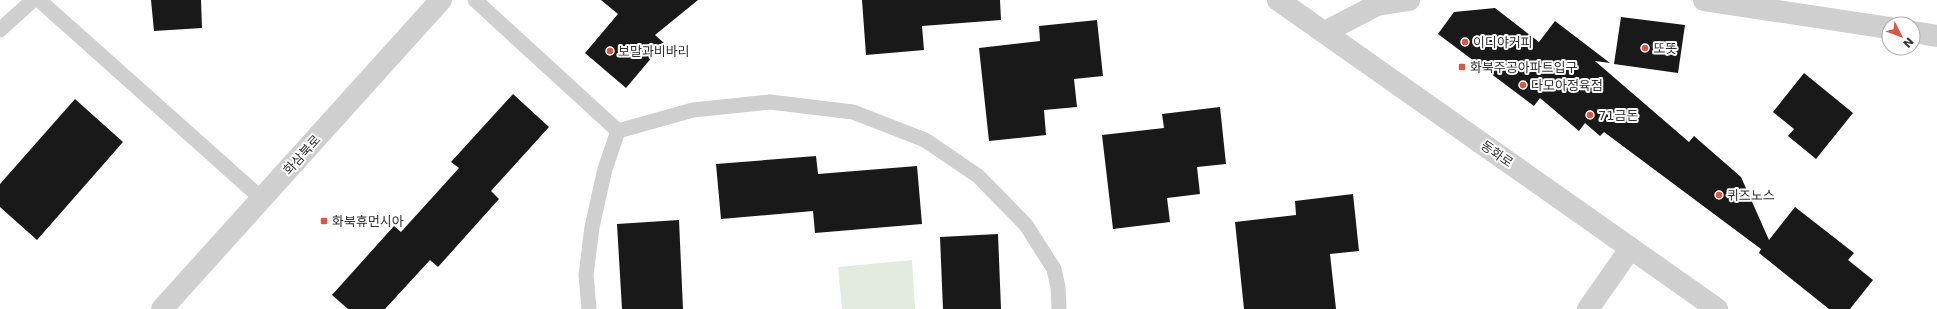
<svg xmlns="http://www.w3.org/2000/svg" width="1937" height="309" font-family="'DejaVu Sans','Noto Sans KR',sans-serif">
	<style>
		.green { fill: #e3ebdf }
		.building { fill: #191919 }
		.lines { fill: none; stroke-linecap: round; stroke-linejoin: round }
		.service { stroke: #cfcfcf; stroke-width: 15 }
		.minor { stroke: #cfcfcf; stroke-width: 22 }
		.tertiary { stroke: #cfcfcf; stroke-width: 22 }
		.poi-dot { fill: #d85846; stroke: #fff; stroke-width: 1.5 }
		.labels { text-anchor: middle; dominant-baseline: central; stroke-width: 4; stroke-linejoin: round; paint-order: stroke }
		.poi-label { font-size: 13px; fill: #323232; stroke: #fff; text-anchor: start }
		.street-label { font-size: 13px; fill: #323232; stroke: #fff }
	</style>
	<rect width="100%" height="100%" fill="#fff"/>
	<path class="green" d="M 912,260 L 915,309 L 842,309 L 838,267 Z"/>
	<path class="building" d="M 151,0 L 201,0 L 202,28 L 154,31 Z
		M 601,0 L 698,0 L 655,35 L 664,43 L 626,88 L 585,53 L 618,14 Z
		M 862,0 L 1000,0 L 1001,20 L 922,26 L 924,50 L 866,55 Z
		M 1495,8 L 1539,42 L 1555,21 L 1610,63 L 1595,61 L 1689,142 L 1694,136 L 1741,177 L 1769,240 L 1795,207 L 1854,253 L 1848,260 L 1873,280 L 1850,309 L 1829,309 L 1759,253 L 1761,249 L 1604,132 L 1600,136 L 1585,123 L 1579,131 L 1540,98 L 1534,106 L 1438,34 L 1454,12 Z
		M 1621,17 L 1685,25 L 1678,73 L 1614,64 Z
		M 1097,20 L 1103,76 L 1074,79 L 1077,107 L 1044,110 L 1046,135 L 989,141 L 979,48 L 1040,41 L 1039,26 Z
		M 1804,73 L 1853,113 L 1816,159 L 1788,136 L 1794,129 L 1773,112 Z
		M 513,94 L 549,127 L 491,191 L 499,199 L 438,267 L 430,260 L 385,309 L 348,309 L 332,295 L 394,226 L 401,232 L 459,168 L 451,162 Z
		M 75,99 L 123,142 L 37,240 L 0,207 L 0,184 Z
		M 1220,107 L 1226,164 L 1197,167 L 1200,194 L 1167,198 L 1170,222 L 1113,229 L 1102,135 L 1164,128 L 1162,114 Z
		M 816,156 L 818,174 L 917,166 L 922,224 L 815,233 L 813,211 L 721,219 L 716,164 Z
		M 1353,194 L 1359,251 L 1330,254 L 1336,309 L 1244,309 L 1235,222 L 1296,215 L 1295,201 Z
		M 679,220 L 683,309 L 622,309 L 617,224 Z
		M 998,234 L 1001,309 L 943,309 L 940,237 Z"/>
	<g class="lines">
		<path class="service" d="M 39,0 L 262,199
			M 475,0 L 618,131
			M 0,30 L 33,0
			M 618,131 L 693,110 L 770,102 L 853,112 L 925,140 L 978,176 L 1026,225 L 1054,269 L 1058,287 L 1059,309
			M 589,309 L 586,275 L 592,227 L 605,169 L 618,131"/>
		<path class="minor" d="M 1704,0 L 1889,28
			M 1325,32 L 1377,5 L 1409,0
			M 1913,32 L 1937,36
			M 1588,309 L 1630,249"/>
		<path class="tertiary" d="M 1278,0 L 1717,309
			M 162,309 L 441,0"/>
	</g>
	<g class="poi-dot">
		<circle cx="1465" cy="42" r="4"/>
		<circle cx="1645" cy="48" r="4"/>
		<circle cx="610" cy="51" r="4"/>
		<rect x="1458" y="63" width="8" height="8" rx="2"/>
		<circle cx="1523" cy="85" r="4"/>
		<circle cx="1590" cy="115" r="4"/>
		<circle cx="1719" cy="195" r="4"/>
		<rect x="320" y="217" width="8" height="8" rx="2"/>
	</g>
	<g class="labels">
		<g class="poi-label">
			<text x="1473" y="42">이디야커피</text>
			<text x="1653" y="48">또똣</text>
			<text x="618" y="51">보말과비바리</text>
			<text x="1470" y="67">화북주공아파트입구</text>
			<text x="1531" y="85">다모아정육점</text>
			<text x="1598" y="115">71금돈</text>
			<text x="1727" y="195">퀴즈노스</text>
			<text x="332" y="221">화북휴먼시아</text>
		</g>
		<g class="street-label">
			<text transform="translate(1497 154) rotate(35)">동화로</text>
			<text transform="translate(302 155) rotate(-48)">화삼북로</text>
		</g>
	</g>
	<g transform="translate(1901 36) rotate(132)"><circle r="19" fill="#ffffff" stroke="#adadad"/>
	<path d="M0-3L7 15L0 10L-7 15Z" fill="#d85846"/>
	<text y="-6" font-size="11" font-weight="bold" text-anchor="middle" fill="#323232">N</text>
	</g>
</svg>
